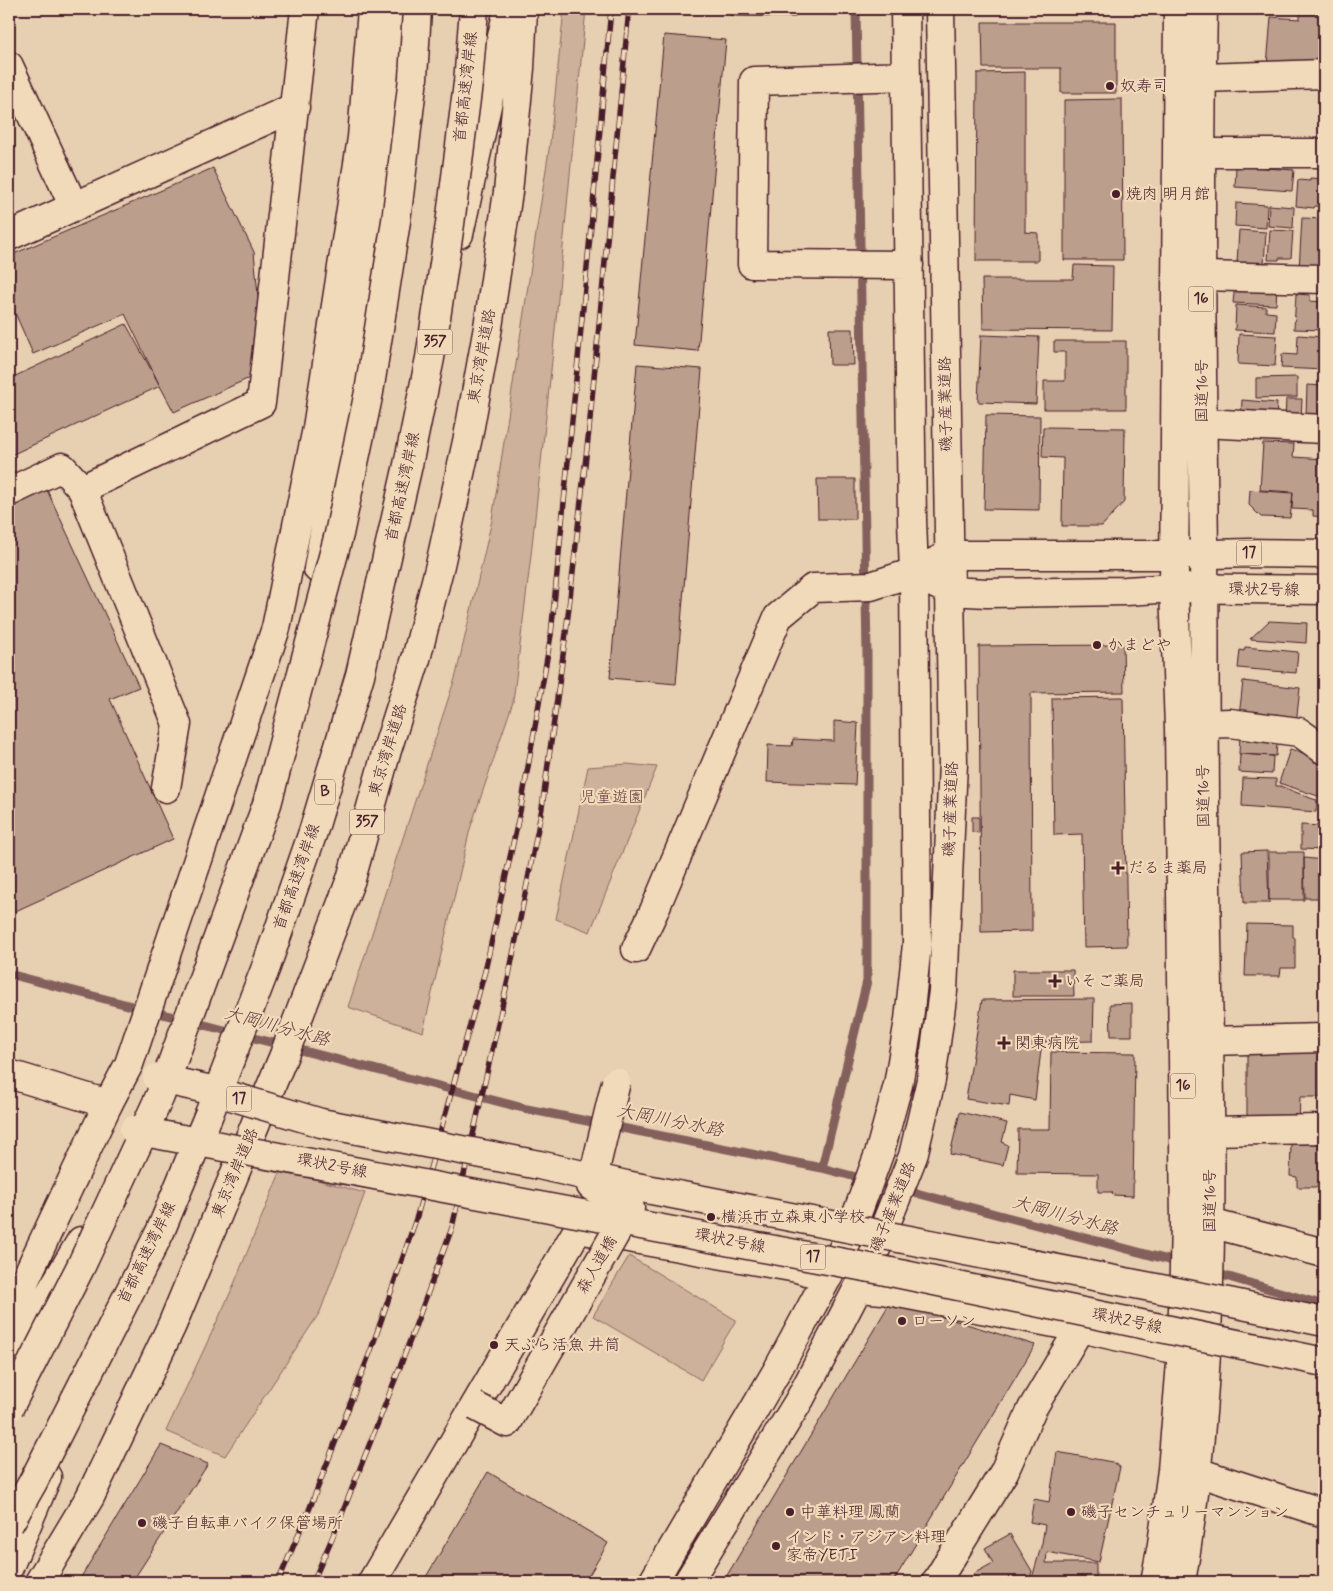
<svg xmlns="http://www.w3.org/2000/svg" width="1333" height="1591" font-family="Mynerve,'Klee One',sans-serif">
	<style>
		.green { fill: #cdb19a; stroke: #8c6862 }
		.lines { fill: none; stroke-linecap: round; stroke-linejoin: round }
		.stream { stroke: #84605c; stroke-width: 9 }
		.building { fill: #bb9e8c; stroke: #4a1f2b }
		.minor-casing { stroke: #4a1f2b; stroke-width: 31 }
		.major-casing { stroke: #4a1f2b; stroke-width: 31 }
		.highway-casing { stroke: #4a1f2b; stroke-width: 31 }
		.minor { stroke: #f1dab9; stroke-width: 28 }
		.major { stroke: #f1dab9; stroke-width: 28 }
		.highway { stroke: #f1dab9; stroke-width: 28 }
		.rail-casing { stroke: #4a1f2b; stroke-width: 5.5 }
		.rail { stroke: #f1dab9; stroke-width: 4; stroke-dasharray: 11; stroke-linecap: butt }
		.minor-bridge-casing { stroke: #4a1f2b; stroke-width: 31; stroke-linecap: butt }
		.major-bridge-casing { stroke: #4a1f2b; stroke-width: 31; stroke-linecap: butt }
		.highway-bridge-casing { stroke: #4a1f2b; stroke-width: 31; stroke-linecap: butt }
		.minor-bridge { stroke: #f1dab9; stroke-width: 28 }
		.major-bridge { stroke: #f1dab9; stroke-width: 28 }
		.highway-bridge { stroke: #f1dab9; stroke-width: 28 }
		.poi-dot { fill: #4a1f2b; stroke: #f1dab9; stroke-width: 2 }
		.labels { text-anchor: middle; dominant-baseline: central; stroke-width: 4.5; stroke-linejoin: round; paint-order: stroke }
		.shield { fill: #f1dab9; stroke: #7c5756; stroke-width: 1 }
		.shield-label { font-size: 15px; font-weight: bold; fill: #4a1f2b }
		.poi-label { font-size: 16px; fill: #4a1f2b; stroke: #f1dab9; text-anchor: start }
		.street-label { font-size: 16px; fill: #4a1f2b; stroke: #f1dab9 }
		.park-label { font-size: 16px; fill: #643c41; stroke: #f1dab9 }
		.water-label { font-size: 18px; font-style: italic; fill: #673f44; stroke: #f1dab9 }
	</style>
	<rect width="100%" height="100%" fill="#e7cfb1"/>
	<filter id="ink" filterUnits="userSpaceOnUse"><feTurbulence type="fractalNoise" baseFrequency=".02" numOctaves="2"/><feDisplacementMap in="SourceGraphic" scale="10" xChannelSelector="R" yChannelSelector="G"/><feConvolveMatrix kernelMatrix="1 2 1 2 8 2 1 2 1" color-interpolation-filters="sRGB"/></filter>
	<g filter="url(#ink)">
		<path class="green" d="M 564,9 L 586,9 L 552,361 L 530,564 L 513,702 L 470,829 L 423,1032 L 348,1007 L 456,675 L 492,520 L 550,143 Z
			M 627,764 L 657,767 L 590,932 L 556,919 L 588,767 Z
			M 281,1170 L 365,1193 L 320,1312 L 225,1456 L 166,1431 L 232,1289 Z
			M 629,1256 L 736,1320 L 701,1380 L 593,1316 Z"/>
		<g class="lines">
			<path class="stream" d="M 9,974 L 527,1109 L 822,1168 L 1180,1263
				M 822,1168 L 867,981 L 867,655 L 856,9
				M 1212,1272 L 1324,1305"/>
		</g>
		<path class="building" d="M 731,9 L 796,9 L 795,17 L 731,16 Z
			M 805,9 L 846,9 L 846,15 L 805,14 Z
			M 1300,12 L 1323,14 L 1320,49 L 1324,49 L 1324,66 L 1267,66 L 1271,17 L 1300,19 Z
			M 982,22 L 1116,22 L 1116,93 L 1061,93 L 1061,68 L 983,68 Z
			M 664,35 L 726,40 L 698,351 L 635,345 Z
			M 1025,72 L 1025,232 L 1038,233 L 1038,261 L 976,261 L 977,73 Z
			M 1122,99 L 1123,260 L 1064,260 L 1064,100 Z
			M 1236,166 L 1294,170 L 1292,191 L 1235,187 Z
			M 213,168 L 254,252 L 265,371 L 174,412 L 160,386 L 125,314 L 33,354 L 9,299 L 9,256 Z
			M 1310,178 L 1324,179 L 1324,206 L 1315,206 L 1314,208 L 1296,206 L 1298,180 L 1310,181 Z
			M 1236,203 L 1267,205 L 1266,228 L 1235,226 Z
			M 1269,205 L 1294,207 L 1293,228 L 1268,226 Z
			M 1302,218 L 1324,219 L 1324,266 L 1299,270 Z
			M 1239,230 L 1266,232 L 1264,265 L 1237,263 Z
			M 1270,230 L 1293,231 L 1291,258 L 1279,258 L 1279,260 L 1268,260 Z
			M 1074,265 L 1113,266 L 1112,330 L 983,329 L 982,279 L 1073,279 Z
			M 1235,284 L 1277,286 L 1276,305 L 1233,303 Z
			M 1296,294 L 1310,295 L 1310,301 L 1324,302 L 1324,330 L 1294,329 Z
			M 1236,305 L 1266,307 L 1266,312 L 1276,313 L 1275,332 L 1235,330 Z
			M 126,324 L 160,386 L 9,456 L 9,379 Z
			M 829,329 L 853,329 L 854,365 L 830,365 Z
			M 1239,334 L 1277,336 L 1275,366 L 1238,364 Z
			M 981,335 L 1039,337 L 1036,404 L 978,402 Z
			M 1298,335 L 1324,337 L 1324,370 L 1281,368 L 1282,354 L 1297,355 Z
			M 1054,341 L 1126,341 L 1126,409 L 1044,409 L 1044,381 L 1065,381 L 1065,352 L 1054,352 Z
			M 637,364 L 702,369 L 676,684 L 610,678 Z
			M 1297,377 L 1297,397 L 1256,398 L 1256,378 Z
			M 1307,385 L 1324,386 L 1324,417 L 1306,416 Z
			M 1286,399 L 1302,399 L 1301,421 L 1285,419 Z
			M 1242,400 L 1277,403 L 1276,419 L 1241,417 Z
			M 986,415 L 1040,416 L 1039,510 L 984,509 Z
			M 1043,427 L 1125,428 L 1124,502 L 1102,526 L 1062,526 L 1063,458 L 1042,457 Z
			M 1263,443 L 1294,444 L 1293,457 L 1324,459 L 1324,517 L 1313,516 L 1313,510 L 1292,509 L 1293,492 L 1260,490 Z
			M 817,479 L 855,479 L 855,519 L 818,519 Z
			M 46,488 L 139,687 L 110,699 L 173,839 L 9,914 L 9,505 Z
			M 1250,490 L 1293,493 L 1290,518 L 1261,517 L 1249,505 Z
			M 1269,621 L 1307,623 L 1306,643 L 1250,639 Z
			M 1324,624 L 1324,667 L 1322,666 Z
			M 1123,645 L 1124,692 L 1031,693 L 1032,931 L 981,932 L 979,646 Z
			M 1245,647 L 1298,652 L 1296,673 L 1238,668 L 1240,650 L 1244,651 Z
			M 1243,681 L 1300,688 L 1296,724 L 1239,717 Z
			M 1123,697 L 1127,946 L 1084,947 L 1082,834 L 1054,835 L 1052,698 Z
			M 834,721 L 858,723 L 855,785 L 767,782 L 768,745 L 792,746 L 793,739 L 834,741 Z
			M 1240,735 L 1256,737 L 1256,741 L 1277,742 L 1276,756 L 1239,754 Z
			M 1290,749 L 1316,757 L 1314,762 L 1324,765 L 1324,798 L 1279,783 Z
			M 1240,754 L 1273,756 L 1272,774 L 1239,772 Z
			M 1243,778 L 1276,779 L 1276,786 L 1280,786 L 1313,799 L 1317,800 L 1316,812 L 1242,806 Z
			M 972,817 L 979,817 L 979,833 L 972,832 Z
			M 1301,825 L 1324,826 L 1324,850 L 1301,849 Z
			M 1267,851 L 1269,903 L 1244,903 L 1242,852 Z
			M 1269,852 L 1304,852 L 1304,900 L 1269,900 Z
			M 1304,858 L 1324,860 L 1324,898 L 1305,898 Z
			M 1247,924 L 1293,925 L 1293,937 L 1295,938 L 1295,968 L 1281,968 L 1280,976 L 1245,976 Z
			M 1013,970 L 1073,970 L 1074,996 L 1013,996 Z
			M 1094,999 L 1093,1041 L 1042,1042 L 1035,1100 L 1010,1095 L 1009,1106 L 966,1099 L 982,1000 Z
			M 1132,1003 L 1132,1036 L 1111,1036 L 1110,1004 Z
			M 1247,1048 L 1324,1048 L 1324,1097 L 1300,1097 L 1299,1123 L 1247,1123 Z
			M 1051,1052 L 1135,1053 L 1133,1196 L 1113,1195 L 1112,1192 L 1098,1192 L 1098,1174 L 1017,1173 L 1018,1129 L 1050,1129 Z
			M 960,1112 L 1007,1123 L 1002,1142 L 1008,1145 L 1003,1165 L 950,1154 Z
			M 1291,1144 L 1324,1144 L 1324,1187 L 1297,1187 L 1297,1177 L 1290,1176 Z
			M 891,1301 L 1035,1345 L 893,1582 L 723,1582 Z
			M 161,1445 L 208,1464 L 132,1582 L 78,1582 Z
			M 1057,1452 L 1112,1462 L 1120,1467 L 1099,1562 L 1047,1552 L 1046,1563 L 1096,1563 L 1096,1582 L 1031,1582 L 1042,1543 L 1045,1525 L 1030,1522 L 1034,1499 L 1049,1502 Z
			M 488,1472 L 608,1543 L 585,1582 L 423,1582 Z
			M 1010,1534 L 1032,1571 L 1029,1582 L 977,1582 L 973,1574 L 993,1563 L 985,1548 Z"/>
		<g class="lines">
			<defs>
				<path id="minor" d="M 9,66 L 74,207
					M 906,76 L 754,81 L 752,264 L 909,265
					M 1202,78 L 1324,74
					M 1202,153 L 1324,153
					M 9,236 L 295,107
					M 1201,276 L 1324,279
					M 1202,423 L 1324,429
					M 82,489 L 261,403 L 305,9
					M 9,492 L 62,467 L 82,489 L 177,724 L 166,788
					M 933,583 L 949,591 L 987,593 L 1126,591 L 1174,588
					M 1203,724 L 1230,723 L 1299,732 L 1324,750
					M 636,949 L 654,911 L 778,617 L 813,588 L 871,586 L 914,572 L 949,555 L 1175,555
					M 1208,1041 L 1324,1038
					M 9,1074 L 108,1104
					M 1209,1131 L 1324,1129
					M 1210,1223 L 1324,1253
					M 858,1288 L 883,1290 L 1080,1328 L 1182,1351 L 1205,1355
					M 1197,1472 L 1324,1513
					M 372,1582 L 578,1229 L 797,1268 L 828,1277
					M 653,1582 L 778,1369 L 847,1241 L 880,1151 L 898,1085 L 909,1020 L 917,944 L 914,572 L 912,520 L 905,9
					M 688,1582 L 800,1399 L 858,1288 L 875,1251 L 913,1156 L 931,1080 L 943,991 L 953,763 L 940,9
					M 936,1582 L 1004,1472 L 1032,1409 L 1080,1328"/>
				<path id="major" d="M 1175,555 L 1250,553 L 1324,554
					M 1174,588 L 1324,590"/>
				<path id="highway" d="M 459,234 L 508,9
					M 318,569 L 368,279 L 383,164 L 394,9
					M 9,1314 L 108,1104 L 129,1064 L 276,628 L 317,428 L 362,138 L 372,9
					M 9,1362 L 81,1241
					M 9,1567 L 47,1477
					M 39,1582 L 90,1497 L 172,1325 L 284,1055 L 351,879 L 387,750 L 416,659 L 440,565 L 468,437 L 488,327 L 508,192 L 520,68 L 523,9
					M 1155,1582 L 1162,1544 L 1172,1470 L 1182,1351 L 1185,1223 L 1179,728 L 1174,588 L 1178,9
					M 1181,1582 C 1221,1353 1210,1119 1206,887 C 1204,777 1205,666 1204,555 C 1202,373 1199,191 1203,9"/>
			</defs>
			<use href="#minor" class="minor-casing"/>
			<use href="#major" class="major-casing"/>
			<use href="#highway" class="highway-casing"/>
			<use href="#minor" class="minor"/>
			<use href="#major" class="major"/>
			<use href="#highway" class="highway"/>
			<defs>
				<path id="rail" d="M 278,1582 L 309,1510 L 371,1350 L 417,1216 L 485,971 L 521,807 L 551,635 L 592,216 L 611,9
					M 313,1582 L 336,1529 L 400,1367 L 452,1228 L 509,975 L 542,808 L 566,633 L 589,430 L 629,9"/>
			</defs>
			<use href="#rail" class="rail-casing"/>
			<use href="#rail" class="rail"/>
			<defs>
				<path id="minor-bridge" d="M 475,1406 L 507,1423 L 630,1208 L 591,1186 L 616,1082"/>
				<path id="major-bridge" d="M 157,1078 L 211,1090 L 321,1123 L 539,1165 L 626,1185 L 1233,1303 L 1324,1322
					M 134,1130 L 881,1270 L 1324,1362"/>
				<path id="highway-bridge" d="M 9,1408 L 81,1266 L 160,1096 L 267,804 L 339,534 L 369,392 L 396,221 L 413,78 L 417,9
					M 9,1524 L 33,1482 L 160,1232 L 209,1114 L 266,967 L 313,832 L 360,675 L 408,465 L 430,358 L 450,224 L 468,83 L 474,9"/>
			</defs>
			<use href="#minor-bridge" class="minor-bridge-casing"/>
			<use href="#major-bridge" class="major-bridge-casing"/>
			<use href="#highway-bridge" class="highway-bridge-casing"/>
			<use href="#minor-bridge" class="minor-bridge"/>
			<use href="#major-bridge" class="major-bridge"/>
			<use href="#highway-bridge" class="highway-bridge"/>
		</g>
	</g>
	<g class="poi-dot">
		<circle cx="1110" cy="86" r="5"/>
		<circle cx="1116" cy="194" r="5"/>
		<circle cx="1097" cy="645" r="5"/>
		<path d="M1115.5 860.5h5v5h5v5h-5v5h-5v-5h-5v-5h5z"/>
		<path d="M1052.5 973.5h5v5h5v5h-5v5h-5v-5h-5v-5h5z"/>
		<path d="M1001.5 1035.5h5v5h5v5h-5v5h-5v-5h-5v-5h5z"/>
		<circle cx="711" cy="1217" r="5"/>
		<circle cx="902" cy="1321" r="5"/>
		<circle cx="494" cy="1345" r="5"/>
		<circle cx="790" cy="1512" r="5"/>
		<circle cx="1071" cy="1512" r="5"/>
		<circle cx="142" cy="1523" r="5"/>
		<circle cx="776" cy="1546" r="5"/>
	</g>
	<g class="labels">
		<g class="shield">
			<rect x="1188.5" y="286.5" width="25" height="25" rx="4"/>
			<rect x="417.5" y="329.5" width="35" height="25" rx="4"/>
			<rect x="1236.5" y="540.5" width="25" height="25" rx="4"/>
			<rect x="315" y="779.5" width="20" height="25" rx="4"/>
			<rect x="349.5" y="809.5" width="35" height="25" rx="4"/>
			<rect x="1170.5" y="1073.5" width="25" height="25" rx="4"/>
			<rect x="226.5" y="1086.5" width="25" height="25" rx="4"/>
			<rect x="800.5" y="1244.5" width="25" height="25" rx="4"/>
		</g>
		<g class="shield-label">
			<text x="1201" y="299">16</text>
			<text x="435" y="342">357</text>
			<text x="1249" y="553">17</text>
			<text x="325" y="792">B</text>
			<text x="367" y="822">357</text>
			<text x="1183" y="1086">16</text>
			<text x="239" y="1099">17</text>
			<text x="813" y="1257">17</text>
		</g>
		<g class="poi-label">
			<text x="1120" y="86">奴寿司</text>
			<text x="1126" y="194">焼肉 明月館</text>
			<text x="1107" y="645">かまどや</text>
			<text x="1128" y="868">だるま薬局</text>
			<text x="1065" y="981">いそご薬局</text>
			<text x="1015" y="1043">関東病院</text>
			<text x="721" y="1217">横浜市立森東小学校</text>
			<text x="912" y="1321">ローソン</text>
			<text x="504" y="1345">天ぷら活魚 井筒</text>
			<text x="800" y="1512">中華料理 鳳蘭</text>
			<text x="1081" y="1512">磯子センチュリーマンション</text>
			<text x="152" y="1523">磯子自転車バイク保管場所</text>
			<text x="786" y="1537">インド・アジアン料理<tspan x="786" dy="18">家帝YETI</tspan></text>
		</g>
		<g class="street-label">
			<text transform="translate(466 87) rotate(-84)">首都高速湾岸線</text>
			<text transform="translate(482 356) rotate(-80)">東京湾岸道路</text>
			<text transform="translate(1202 391) rotate(-90)">国道16号</text>
			<text transform="translate(946 404) rotate(-91)">磯子産業道路</text>
			<text transform="translate(403 487) rotate(-78)">首都高速湾岸線</text>
			<text transform="translate(1264 590) rotate(1)">環状2号線</text>
			<text transform="translate(388 750) rotate(-73)">東京湾岸道路</text>
			<text transform="translate(1204 796) rotate(-91)">国道16号</text>
			<text transform="translate(951 809) rotate(-88)">磯子産業道路</text>
			<text transform="translate(297 877) rotate(-71)">首都高速湾岸線</text>
			<text transform="translate(332 1166) rotate(11)">環状2号線</text>
			<text transform="translate(235 1173) rotate(-67)">東京湾岸道路</text>
			<text transform="translate(1210 1201) rotate(-90)">国道16号</text>
			<text transform="translate(893 1207) rotate(-68)">磯子産業道路</text>
			<text transform="translate(730 1241) rotate(11)">環状2号線</text>
			<text transform="translate(147 1253) rotate(-64)">首都高速湾岸線</text>
			<text transform="translate(597 1265) rotate(-60)">森人道橋</text>
			<text transform="translate(1127 1321) rotate(12)">環状2号線</text>
		</g>
		<g class="park-label">
			<text x="612" y="797">児童遊園</text>
		</g>
		<g class="water-label">
			<text transform="translate(277 1027) rotate(15)">大岡川分水路</text>
			<text transform="translate(670 1121) rotate(11)">大岡川分水路</text>
			<text transform="translate(1065 1216) rotate(15)">大岡川分水路</text>
		</g>
	</g>
	<rect width="1333" height="1591" fill="none" stroke="#f1dab9" stroke-width="30"/>
	<rect x="15" y="15" width="1303" height="1561" fill="none" stroke="#4a1f2b" stroke-width="2" filter="url(#ink)"/>
</svg>
